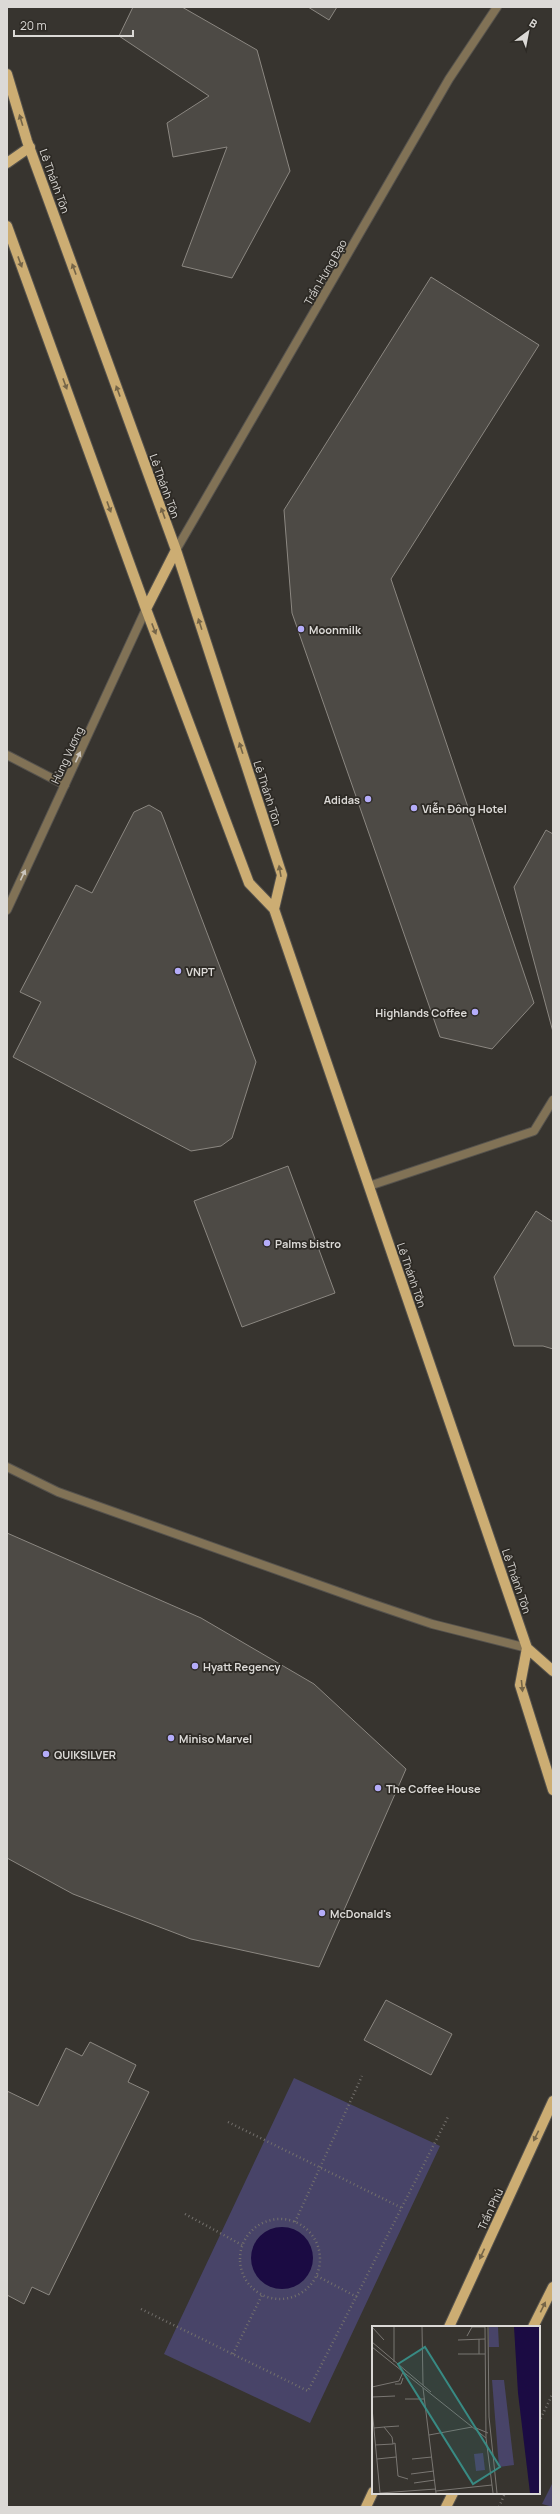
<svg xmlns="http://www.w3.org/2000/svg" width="560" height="2514" font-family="Manrope,sans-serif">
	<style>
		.green { fill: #484468 }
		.water { fill: #1b0b43 }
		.building { fill: #4d4a45; stroke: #8b8781 }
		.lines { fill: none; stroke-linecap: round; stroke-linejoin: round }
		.service-casing { stroke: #55524d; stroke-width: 10 }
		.minor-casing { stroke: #55524d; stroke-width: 10 }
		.tertiary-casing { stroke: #55524d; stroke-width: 10 }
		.primary-casing { stroke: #55524d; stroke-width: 12 }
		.path { stroke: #73706c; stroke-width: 2.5; stroke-dasharray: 1 3; stroke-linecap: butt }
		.service { stroke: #817256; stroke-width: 8 }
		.minor { stroke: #817256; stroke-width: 8 }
		.tertiary { stroke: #817256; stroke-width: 8 }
		.primary { stroke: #ccad73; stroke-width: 10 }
		.oneway { fill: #756548 }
		.oneway2 { fill: #c9c4bc }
		.poi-dot { fill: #b4acf9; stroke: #2d2a25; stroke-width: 1.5 }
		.labels { text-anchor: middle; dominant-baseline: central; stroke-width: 3.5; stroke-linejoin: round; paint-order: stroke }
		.street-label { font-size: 11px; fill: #dbd9d6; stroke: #2d2a25 }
		.poi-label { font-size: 11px; font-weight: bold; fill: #dbd9d6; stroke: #2d2a25; text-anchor: start }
		.inset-road { fill: none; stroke: #797672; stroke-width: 1 }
		.view { fill: #388a83; fill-opacity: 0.15; stroke: #388a83; stroke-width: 2 }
		.inset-edge { fill: none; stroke: #dbd9d6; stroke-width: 2 }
	</style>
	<rect width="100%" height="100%" fill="#37342f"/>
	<path class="green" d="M 294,2078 L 440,2146 L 310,2423 L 164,2354 Z
		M 553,2482 L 553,2507 L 542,2504 Z"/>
	<path class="water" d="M251 2258a31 31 0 1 1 62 0a31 31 0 1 1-62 0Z"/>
	<path class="building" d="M 133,7 L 182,7 L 257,50 L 290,171 L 232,278 L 182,266 L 227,147 L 173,157 L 167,123 L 209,96 L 119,36 Z
		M 308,7 L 337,7 L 329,20 Z
		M 431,277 L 539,345 L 391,579 L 534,1003 L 492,1049 L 440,1037 L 292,613 L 284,510 Z
		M 149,805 L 161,812 L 165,822 L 256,1062 L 232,1138 L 221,1146 L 191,1151 L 13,1057 L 41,1002 L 20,992 L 76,885 L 92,893 L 134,812 Z
		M 546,830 L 553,834 L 553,1032 L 514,887 Z
		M 288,1166 L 335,1293 L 242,1327 L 194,1201 Z
		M 536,1211 L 553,1222 L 553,1349 L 543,1346 L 514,1346 L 494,1277 Z
		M 7,1533 L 201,1618 L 314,1684 L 406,1769 L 319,1967 L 191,1939 L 73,1894 L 7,1858 Z
		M 386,2000 L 452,2034 L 431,2075 L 364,2040 Z
		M 90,2042 L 136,2065 L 128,2082 L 149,2092 L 49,2295 L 32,2287 L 24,2304 L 7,2295 L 7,2091 L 38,2106 L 66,2048 L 82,2056 Z"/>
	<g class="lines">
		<defs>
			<path id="service" d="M 369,1186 L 534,1131 L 553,1100
				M 7,1467 L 58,1492 L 367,1602 L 432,1624 L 527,1648"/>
			<path id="minor" d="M 7,755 L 65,785"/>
			<path id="tertiary" d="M 176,550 L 449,79 L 497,7
				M 7,910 L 146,609"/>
			<path id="primary" d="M 7,74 L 27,141 L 176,550 L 282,875 L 274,909
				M 7,163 L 30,147
				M 7,226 L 146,609 L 249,883 L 274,909 L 527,1648 L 520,1685 L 553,1790
				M 146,609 L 176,550
				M 527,1648 L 553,1671
				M 449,2327 L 553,2101
				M 533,2327 L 553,2287
				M 366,2507 L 373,2492
				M 446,2507 L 453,2493"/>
		</defs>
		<use href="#service" class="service-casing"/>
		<use href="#minor" class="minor-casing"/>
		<use href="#tertiary" class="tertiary-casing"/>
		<use href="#primary" class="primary-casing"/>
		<path class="path" d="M 228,2122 L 402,2208
			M 185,2214 L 242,2245
			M240 2259a40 40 0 1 1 80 0a40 40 0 1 1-80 0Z
			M 295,2222 L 362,2076
			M 317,2276 L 357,2297
			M 141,2309 L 308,2391 L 449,2115
			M 233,2354 L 262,2295
			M 539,2422 L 553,2393
			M 499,2507 L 505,2493"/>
		<use href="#service" class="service"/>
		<use href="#minor" class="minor"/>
		<use href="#tertiary" class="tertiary"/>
		<use href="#primary" class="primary"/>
	</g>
	<defs><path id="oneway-solid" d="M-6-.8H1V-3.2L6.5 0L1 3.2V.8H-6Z"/></defs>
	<g class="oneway">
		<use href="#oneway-solid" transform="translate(21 120) rotate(-107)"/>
		<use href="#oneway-solid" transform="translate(20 262) rotate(70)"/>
		<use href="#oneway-solid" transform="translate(74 269) rotate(-110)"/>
		<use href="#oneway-solid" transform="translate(65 384) rotate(70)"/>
		<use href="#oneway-solid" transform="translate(118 391) rotate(-110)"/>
		<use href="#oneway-solid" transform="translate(109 507) rotate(70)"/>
		<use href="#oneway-solid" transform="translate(163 513) rotate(-110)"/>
		<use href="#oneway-solid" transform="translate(200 624) rotate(-108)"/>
		<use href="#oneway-solid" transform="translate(154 629) rotate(69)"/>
		<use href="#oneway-solid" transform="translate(241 748) rotate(-108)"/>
		<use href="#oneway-solid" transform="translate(280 871) rotate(-100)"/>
		<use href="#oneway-solid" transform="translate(522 1686) rotate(84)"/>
		<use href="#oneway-solid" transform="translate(536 2136) rotate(116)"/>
		<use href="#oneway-solid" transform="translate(482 2254) rotate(115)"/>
		<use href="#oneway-solid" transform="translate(543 2307) rotate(-64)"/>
	</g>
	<g class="oneway2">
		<use href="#oneway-solid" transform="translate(78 757) rotate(-65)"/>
		<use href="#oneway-solid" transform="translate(23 875) rotate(-65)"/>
	</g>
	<g class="poi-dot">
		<circle cx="301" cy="629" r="4"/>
		<circle cx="368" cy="799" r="4"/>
		<circle cx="414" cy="808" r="4"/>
		<circle cx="178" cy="971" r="4"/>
		<circle cx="475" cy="1012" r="4"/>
		<circle cx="267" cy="1243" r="4"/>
		<circle cx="195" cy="1666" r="4"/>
		<circle cx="171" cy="1738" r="4"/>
		<circle cx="46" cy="1754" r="4"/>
		<circle cx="378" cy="1788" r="4"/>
		<circle cx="322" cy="1913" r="4"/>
	</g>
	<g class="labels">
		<g class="street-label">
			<text transform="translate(55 181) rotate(70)">Lê Thánh Tôn</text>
			<text transform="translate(325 272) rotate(-60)">Trần Hưng Đạo</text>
			<text transform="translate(165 486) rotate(70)">Lê Thánh Tôn</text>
			<text transform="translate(67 755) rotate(-65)">Hùng Vương</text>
			<text transform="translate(268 793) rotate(72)">Lê Thánh Tôn</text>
			<text transform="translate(412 1275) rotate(71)">Lê Thánh Tôn</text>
			<text transform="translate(517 1581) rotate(71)">Lê Thánh Tôn</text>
			<text transform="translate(490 2209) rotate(-65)">Trần Phú</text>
		</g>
		<g class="poi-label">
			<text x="309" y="629">Moonmilk</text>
			<text x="360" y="799" text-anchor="end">Adidas</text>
			<text x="422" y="808">Viễn Đông Hotel</text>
			<text x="186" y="971">VNPT</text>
			<text x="467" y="1012" text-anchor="end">Highlands Coffee</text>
			<text x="275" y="1243">Palms bistro</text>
			<text x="203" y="1666">Hyatt Regency</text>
			<text x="179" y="1738">Miniso Marvel</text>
			<text x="54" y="1754">QUIKSILVER</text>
			<text x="386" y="1788">The Coffee House</text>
			<text x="330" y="1913">McDonald's</text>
		</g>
	</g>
	<g transform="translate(372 2326)">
		<rect width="168" height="168" fill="#37342f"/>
		<path d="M 117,1 L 126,1 L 127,21 L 117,21 ZM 120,54 L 132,54 L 142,139 L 127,141 ZM 111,127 L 113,144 L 104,145 L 102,128 Z" fill="#484468"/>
		<path d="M 142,1 L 168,1 L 168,167 L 158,167 L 146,67 Z" fill="#1b0b43"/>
		<path class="inset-road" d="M 0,1 L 12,14M 22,1 L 22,36M 50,1 L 51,59M 113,1 L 114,112 L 121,167M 116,1 L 117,91 L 125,167M 95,10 L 100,1 L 113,1M 107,13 L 107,28M 86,14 L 113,13M 0,16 L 59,66M 0,21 L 114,112M 86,28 L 113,28M 23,58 L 29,58 L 31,52M 0,61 L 27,55 L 31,46M 51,62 L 64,167M 0,71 L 23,70M 33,73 L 52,73M 0,82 L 8,167M 12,101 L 27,100M 2,102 L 12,101 L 20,111 L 21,118 L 3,119M 104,102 L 116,107M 57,109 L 100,101M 21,118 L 23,117 L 26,150 L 36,153M 5,133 L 24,131M 40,133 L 60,131M 39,148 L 62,145M 42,157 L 63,154M 64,165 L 120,159M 8,167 L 64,163"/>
		<path class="view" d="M 53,21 L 128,141 L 101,158 L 26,38 Z"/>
		<rect width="168" height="168" class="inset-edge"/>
	</g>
	<rect width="560" height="2514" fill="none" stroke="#dbd9d6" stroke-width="16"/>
	<g transform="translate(528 32) rotate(32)" stroke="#2d2a25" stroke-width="3" paint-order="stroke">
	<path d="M0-3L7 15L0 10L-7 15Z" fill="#dbd9d6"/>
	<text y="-6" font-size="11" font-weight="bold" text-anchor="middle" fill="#dbd9d6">B</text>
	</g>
	<path d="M14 30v6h119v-6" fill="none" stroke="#dbd9d6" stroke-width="2"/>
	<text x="20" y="30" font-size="12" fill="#dbd9d6" stroke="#2d2a25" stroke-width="3" paint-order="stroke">20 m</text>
</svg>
